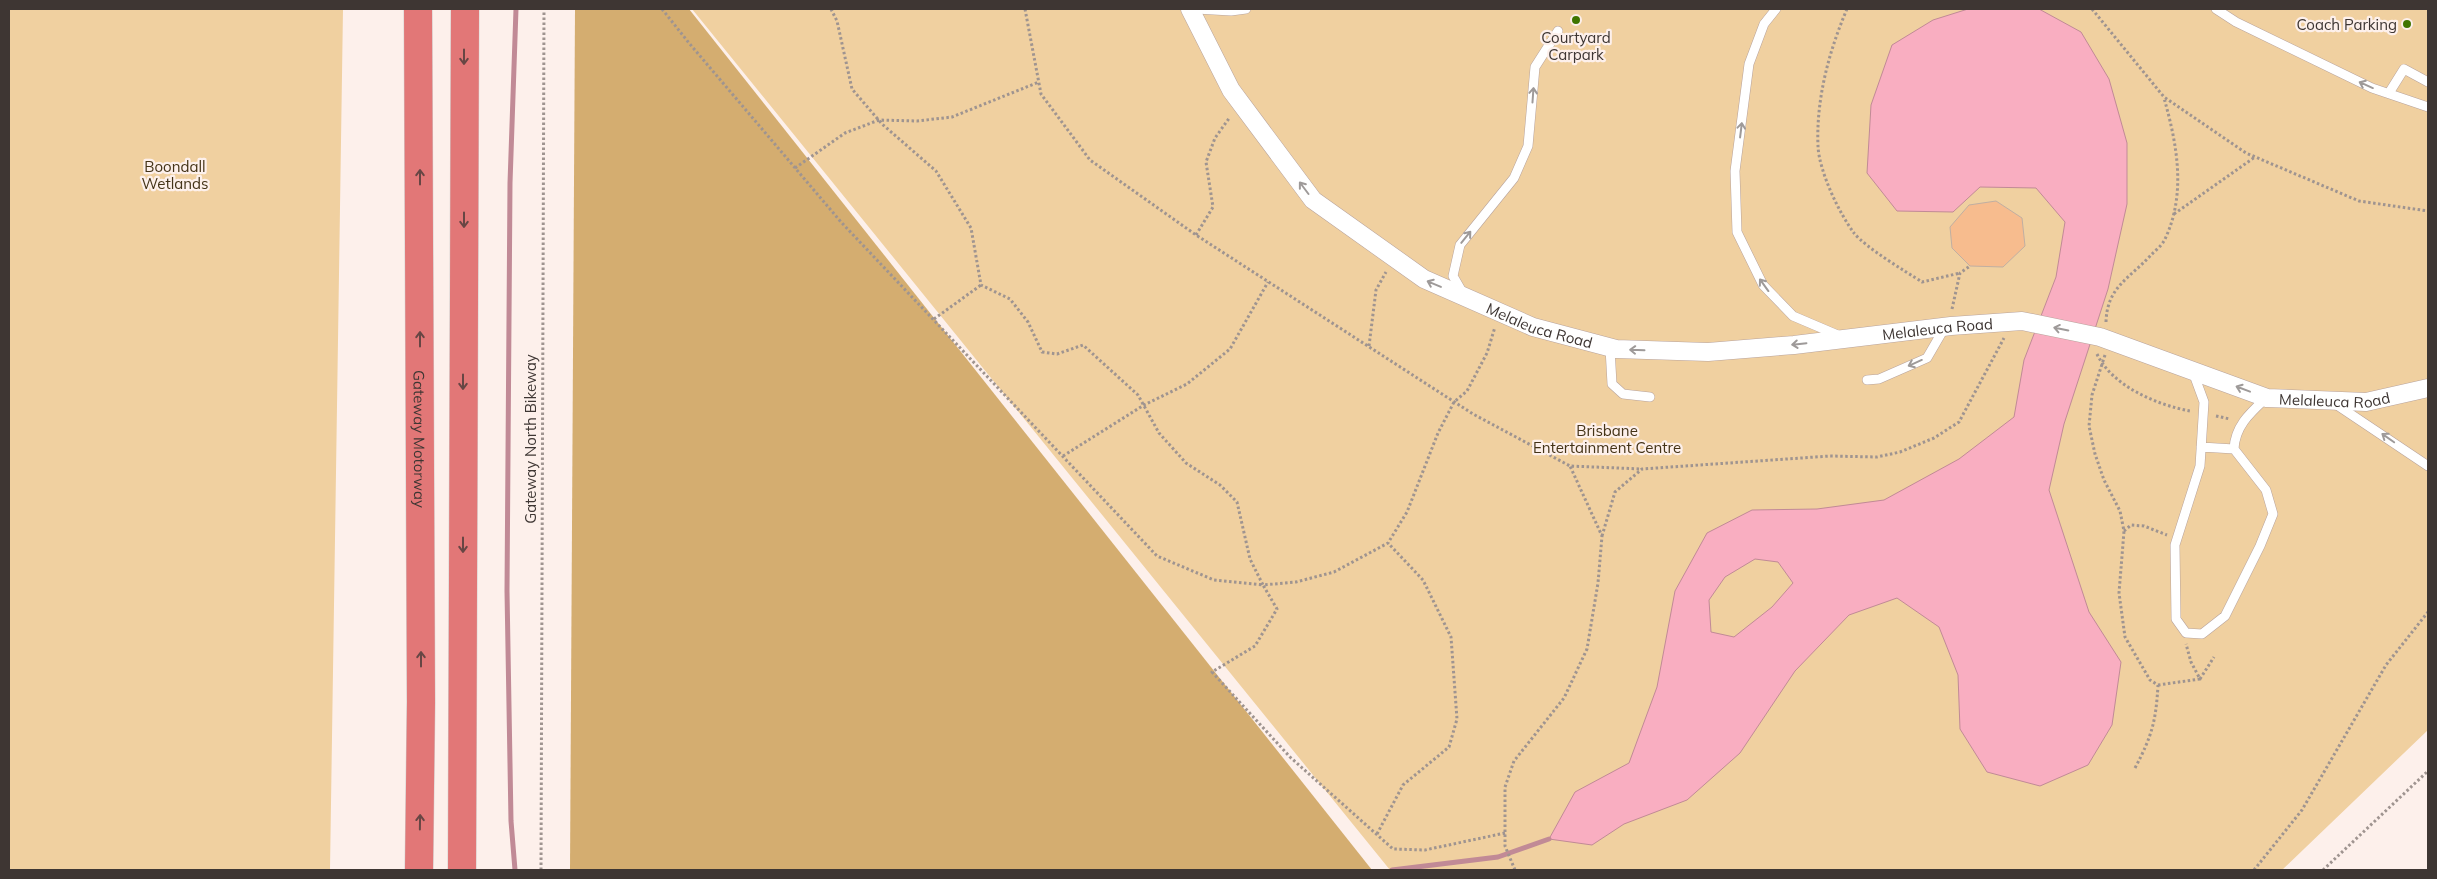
<svg xmlns="http://www.w3.org/2000/svg" width="2437" height="879" font-family="Mulish,sans-serif">
	<style>
		.green { fill: #f0d0a0 }
		.forest { fill: #d4ad70 }
		.water { fill: #f9aec1; stroke: #c18a96; fill-rule: evenodd }
		.lines { fill: none; stroke-linecap: round; stroke-linejoin: round }
		.stream { stroke: #c18a96; stroke-width: 5 }
		.building { fill: #f7bc8e; stroke: #c0afa2 }
		.lane-casing { stroke: #b8a39c; stroke-width: 10 }
		.street-casing { stroke: #b8a39c; stroke-width: 19 }
		.highway-casing { stroke: #d1cfce; stroke-width: 29 }
		.path { stroke: #9f9490; stroke-width: 3; stroke-dasharray: 2.5 2.5; stroke-linecap: butt }
		.lane { stroke: #fff; stroke-width: 9 }
		.street { stroke: #fff; stroke-width: 18 }
		.highway { stroke: #e27777; stroke-width: 28 }
		.oneway { stroke: #674644 }
		.oneway2 { stroke: #9e9a99 }
		.poi-dot { fill: #407500; stroke: #fdf0eb; stroke-width: 2 }
		.labels { text-anchor: middle; dominant-baseline: central; stroke-width: 4.5; stroke-linejoin: round; paint-order: stroke }
		.poi-label { font-size: 15px; fill: #3e3633; stroke: #fdf0eb; text-anchor: end }
		.park-label { font-size: 15px; fill: #443317; stroke: #fdf0eb }
		.street-label { font-size: 15px; fill: #3e3633; stroke: #fdf0eb }
	</style>
	<rect width="100%" height="100%" fill="#fdf0eb"/>
	<path class="green" d="M 9,9 L 343,9 L 330,870 L 9,870 Z
		M 692,9 L 2428,9 L 2428,730 L 2282,870 L 1390,870 Z"/>
	<path class="forest" d="M 575,9 L 689,9 L 1372,870 L 570,870 Z"/>
	<path class="water" d="M 1968,9 L 2039,9 L 2081,32 L 2109,79 L 2127,143 L 2127,204 L 2108,289 L 2064,424 L 2049,490 L 2089,612 L 2121,662 L 2112,725 L 2088,765 L 2040,786 L 1987,772 L 1960,729 L 1958,675 L 1939,627 L 1897,598 L 1849,615 L 1795,671 L 1740,753 L 1687,800 L 1624,824 L 1592,845 L 1549,839 L 1575,792 L 1629,763 L 1657,687 L 1675,591 L 1707,533 L 1752,510 L 1817,509 L 1884,500 L 1959,459 L 2014,417 L 2024,360 L 2056,277 L 2065,222 L 2036,188 L 1980,187 L 1953,212 L 1897,211 L 1867,173 L 1871,105 L 1892,45 L 1933,20 ZM 1755,559 L 1778,562 L 1793,583 L 1772,607 L 1734,637 L 1711,632 L 1709,600 L 1725,577 Z"/>
	<g class="lines">
		<path class="stream" d="M 515,870 L 511,821 L 507,591 L 510,183 L 516,9
			M 1392,870 L 1498,857 L 1549,839"/>
	</g>
	<path class="building" d="M 1996,201 L 2022,218 L 2025,246 L 2003,267 L 1970,266 L 1952,248 L 1950,227 L 1969,205 Z"/>
	<g class="lines">
		<defs>
			<path id="lane" d="M 1196,9 L 1231,11 L 1246,9
				M 1776,9 L 1764,24 L 1749,64 L 1735,171 L 1737,232 L 1763,285 L 1793,316 L 1840,336
				M 2216,9 L 2236,22 L 2372,88 L 2428,107
				M 2389,93 L 2404,69 L 2428,82
				M 1464,295 L 1453,276 L 1460,245 L 1514,178 L 1528,146 L 1535,67 L 1558,31
				M 1610,348 L 1612,384 L 1623,394 L 1650,397
				M 2193,372 L 2204,402 L 2200,466 L 2175,545 L 2176,619 L 2186,633 L 2202,634 L 2225,616 L 2260,546 L 2273,514 L 2266,490 L 2234,449 C 2235,426 2250,413 2266,398
				M 1867,380 L 1879,379 L 1927,358 L 1945,327
				M 2337,405 L 2428,466
				M 2201,447 L 2234,449"/>
			<g id="street">
				<path id="s1" d="M 1190,9 L 1231,90 L 1313,200 L 1424,279 L 1533,327 L 1616,349 L 1708,352 L 1794,345 L 1951,326 L 2022,321 L 2100,337 L 2267,398 L 2366,402 L 2428,388"/>
			</g>
			<g id="highway">
				<path id="s2" d="M 418,9 L 421,702 L 419,870"/>
				<path d="M 462,870 L 465,9"/>
			</g>
		</defs>
		<use href="#lane" class="lane-casing"/>
		<use href="#street" class="street-casing"/>
		<use href="#highway" class="highway-casing"/>
		<path class="path" d="M 662,9 L 689,43 L 841,222 L 1157,556 L 1214,580 L 1263,585 L 1277,609 L 1255,646 L 1212,672 L 1290,757 L 1393,849 L 1425,850 L 1505,833
			M 831,9 L 837,21 L 852,89 L 882,124 L 936,171 L 971,228 L 981,285 L 1010,299 L 1028,322 L 1042,352 L 1057,354 L 1083,345 L 1138,395 L 1159,433 L 1186,463 L 1220,485 L 1237,502 L 1250,559 L 1263,585 L 1296,582 L 1334,572 L 1388,543 L 1407,512 L 1438,433 L 1454,402 L 1467,391 L 1487,353 L 1495,327
			M 1025,9 L 1041,94 L 1090,160 L 1196,235 L 1473,414 L 1570,466 L 1642,469
			M 1847,9 C 1829,51 1816,99 1818,146 C 1819,171 1839,213 1854,233 C 1866,248 1905,271 1922,282 L 1960,273
			M 2092,9 L 2164,97 L 2246,153 L 2359,201 L 2428,211
			M 795,168 L 845,133 L 879,120 L 917,121 L 952,117 L 1039,82
			M 2174,214 L 2255,157
			M 1196,235 L 1213,207 L 1206,162 L 1215,138 L 1230,117
			M 1952,309 L 1960,273 L 1970,266
			M 934,319 L 981,285
			M 2106,322 C 2107,287 2129,279 2151,255 C 2155,251 2161,246 2164,241 C 2187,195 2177,144 2164,98
			M 1369,346 L 1376,290 L 1386,272
			M 2097,354 C 2112,386 2157,405 2190,411
			M 2105,355 L 2092,395 L 2089,426 L 2095,454 L 2104,480 L 2120,511 L 2124,531 L 2119,593 L 2125,637 L 2150,680 L 2158,685 C 2156,721 2152,736 2135,768
			M 2216,416 L 2230,419
			M 1063,456 L 1144,405 L 1187,384 L 1230,349 L 1268,282
			M 2124,531 L 2131,525 L 2144,526 L 2167,535
			M 1602,536 L 1615,492 L 1642,469 L 1830,456 L 1877,457 L 1900,452 L 1934,438 L 1959,422 L 2004,338
			M 2200,679 L 2214,657
			M 2158,685 L 2200,679 L 2191,662 L 2186,644
			M 1377,834 L 1403,785 L 1449,747 L 1457,719 L 1451,637 L 1423,580 L 1388,543
			M 541,870 L 544,9
			M 1515,870 L 1505,846 L 1505,787 L 1514,761 L 1564,698 L 1587,649 L 1598,583 L 1602,536 L 1570,466
			M 2254,870 L 2302,810 L 2386,665 L 2428,612
			M 2323,870 L 2428,771"/>
		<use href="#lane" class="lane"/>
		<use href="#street" class="street"/>
		<use href="#highway" class="highway"/>
	</g>
	<defs><path id="oneway-shaft" d="M-6 0H5M1.5-3L5.5 0L1.5 3" fill="none" stroke-width="1.6" stroke-linecap="round" stroke-linejoin="round" transform="scale(1.25)"/></defs>
	<g class="oneway">
		<use href="#oneway-shaft" transform="translate(464 57) rotate(90)"/>
		<use href="#oneway-shaft" transform="translate(420 177) rotate(-90)"/>
		<use href="#oneway-shaft" transform="translate(464 220) rotate(90)"/>
		<use href="#oneway-shaft" transform="translate(420 339) rotate(-90)"/>
		<use href="#oneway-shaft" transform="translate(463 382) rotate(90)"/>
		<use href="#oneway-shaft" transform="translate(463 545) rotate(90)"/>
		<use href="#oneway-shaft" transform="translate(421 659) rotate(-90)"/>
		<use href="#oneway-shaft" transform="translate(420 822) rotate(-89)"/>
	</g>
	<g class="oneway2">
		<use href="#oneway-shaft" transform="translate(2366 85) rotate(-156)"/>
		<use href="#oneway-shaft" transform="translate(1533 95) rotate(-86)"/>
		<use href="#oneway-shaft" transform="translate(1741 130) rotate(-83)"/>
		<use href="#oneway-shaft" transform="translate(1304 188) rotate(-127)"/>
		<use href="#oneway-shaft" transform="translate(1466 237) rotate(-51)"/>
		<use href="#oneway-shaft" transform="translate(1434 284) rotate(-157)"/>
		<use href="#oneway-shaft" transform="translate(1764 285) rotate(-126)"/>
		<use href="#oneway-shaft" transform="translate(2061 329) rotate(-169)"/>
		<use href="#oneway-shaft" transform="translate(1799 344) rotate(174)"/>
		<use href="#oneway-shaft" transform="translate(1637 350) rotate(-178)"/>
		<use href="#oneway-shaft" transform="translate(1915 363) rotate(156)"/>
		<use href="#oneway-shaft" transform="translate(2243 389) rotate(-159)"/>
		<use href="#oneway-shaft" transform="translate(2388 438) rotate(-145)"/>
	</g>
	<g class="poi-dot">
		<circle cx="1576" cy="20" r="5"/>
		<circle cx="2407" cy="24" r="5"/>
	</g>
	<g class="labels">
		<g class="poi-label">
			<text x="2397" y="24">Coach Parking</text>
			<text x="1576" y="37" text-anchor="middle">Courtyard<tspan x="1576" dy="17">Carpark</tspan></text>
		</g>
		<g class="park-label">
			<text x="175" y="166">Boondall<tspan x="175" dy="17">Wetlands</tspan></text>
			<text x="1607" y="430">Brisbane<tspan x="1607" dy="17">Entertainment Centre</tspan></text>
		</g>
		<g class="street-label">
			<text stroke="none"><textPath href="#s1" startOffset="489">Melaleuca Road</textPath></text>
			<text stroke="none"><textPath href="#s1" startOffset="892">Melaleuca Road</textPath></text>
			<text stroke="none"><textPath href="#s1" startOffset="1302">Melaleuca Road</textPath></text>
			<text stroke="none"><textPath href="#s2" startOffset="430">Gateway Motorway</textPath></text>
			<text transform="translate(530 439) rotate(-90)">Gateway North Bikeway</text>
		</g>
	</g>
	<rect width="2437" height="879" fill="none" stroke="#3e3633" stroke-width="20"/>
</svg>
